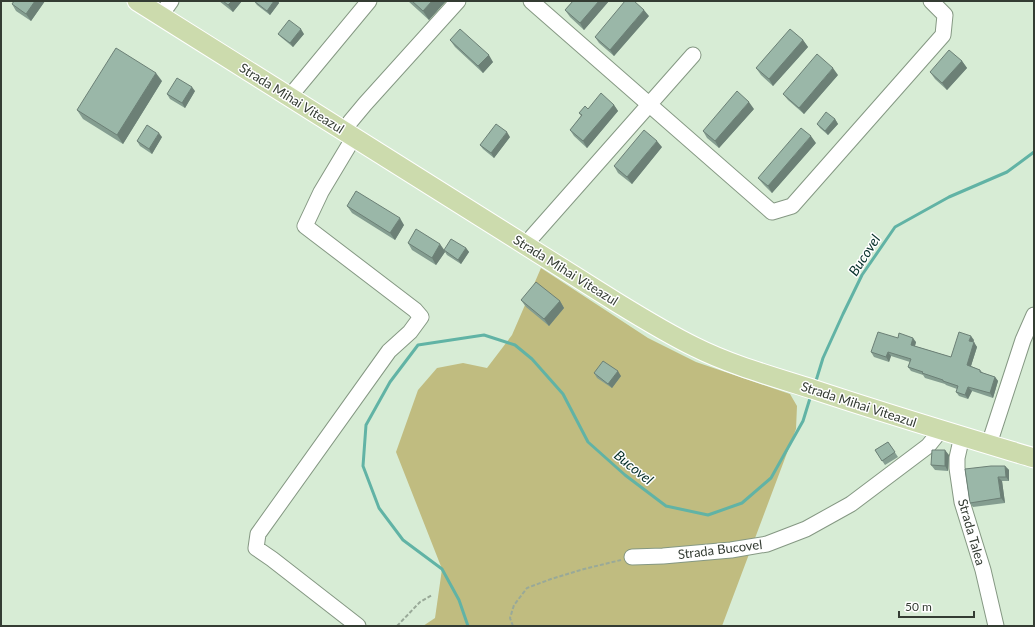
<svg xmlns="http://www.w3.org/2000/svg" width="1035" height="627" font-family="Lato,sans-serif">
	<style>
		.grass { fill: #c0bc80 }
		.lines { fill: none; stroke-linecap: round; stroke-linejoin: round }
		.stream { stroke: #61b3a5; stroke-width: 3 }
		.minor-casing { stroke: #859883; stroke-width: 17 }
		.major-casing { stroke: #fff; stroke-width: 21 }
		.path { stroke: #99a998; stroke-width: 2; stroke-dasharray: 4 2; stroke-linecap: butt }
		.minor { stroke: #fff; stroke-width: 15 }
		.major { stroke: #ccdbad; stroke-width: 19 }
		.wall { fill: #849d90 }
		.shaded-wall { fill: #6c8076 }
		.building { fill: #9ab7a8; stroke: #6c8076 }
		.labels { text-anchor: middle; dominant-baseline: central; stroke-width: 3; stroke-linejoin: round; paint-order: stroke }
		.street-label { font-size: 13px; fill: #343c33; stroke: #fff }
		.water-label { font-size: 14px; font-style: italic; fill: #07302a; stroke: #fff }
	</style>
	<rect width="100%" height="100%" fill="#d7ecd5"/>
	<path class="grass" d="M 541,268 L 648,338 L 696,362 L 790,394 L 797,406 L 796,429 L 722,626 L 423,626 L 435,618 L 442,569 L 396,452 L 418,390 L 437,368 L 463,363 L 487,368 L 512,335 Z"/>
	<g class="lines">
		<path class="stream" d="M 815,384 L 823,358 L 843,314 L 862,275 L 895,227 L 949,197 L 1007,172 L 1034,152
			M 468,626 L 459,600 L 442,569 L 403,540 L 379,508 L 363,466 L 366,425 L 390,382 L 418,345 L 484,335 L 515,345 L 532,359 L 563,394 L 588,442 L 625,475 L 666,506 L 708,515 L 742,503 L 771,478 L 803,421 L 811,395"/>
		<defs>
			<path id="minor" d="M 531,1 L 772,212 L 792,206 L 943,35 L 945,15 L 931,1
				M 166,8 L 171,1
				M 296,89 L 369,1
				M 350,122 L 365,104 L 458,1
				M 354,137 L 321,192 L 305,226 L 415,310 L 421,317 L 410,332 L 389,351 L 258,534 L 256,548 L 272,559 L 358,626
				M 532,237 L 693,55
				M 992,435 L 1023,340 L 1034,315
				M 962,436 L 957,458 L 957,468 L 962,502 L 983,570 L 996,626
				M 632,557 L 663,556 L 731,550 L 767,544 L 806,529 L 851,504 L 928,446 L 941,430"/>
			<path id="major" d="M 137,1 L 616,302 C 642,318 668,334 695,347 C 733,366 775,377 815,390 C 887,414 961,436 1034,458"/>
		</defs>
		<use href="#minor" class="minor-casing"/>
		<use href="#major" class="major-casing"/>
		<path class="path" d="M 397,626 L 420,602 L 432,595
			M 513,626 L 510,618 L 514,605 L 527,588 L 551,579 L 584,569 L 621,560"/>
		<use href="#minor" class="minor"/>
		<use href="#major" class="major"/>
	</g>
	<path class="wall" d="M 14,1 L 45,1 L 31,21 L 16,11 L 12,4 Z
		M 219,1 L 242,1 L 233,12 Z
		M 254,1 L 278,1 L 279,3 L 270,15 L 257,5 Z
		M 408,1 L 446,1 L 429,20 Z
		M 573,1 L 609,1 L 584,30 L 570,17 L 565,10 Z
		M 649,16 L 614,56 L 599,43 L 595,37 Z
		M 278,34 L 304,34 L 293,47 L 282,38 Z
		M 450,40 L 493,62 L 483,73 L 455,47 Z
		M 803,40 L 808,47 L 773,86 L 761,75 L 756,68 Z
		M 962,61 L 967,68 L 947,90 L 935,79 L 930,72 Z
		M 838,75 L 804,114 L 788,100 L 783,94 Z
		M 162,81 L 123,144 L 83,119 L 77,110 Z
		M 195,91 L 185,108 L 170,99 L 167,94 Z
		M 614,105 L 618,111 L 587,148 L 574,136 L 570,130 L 581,116 L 579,113 L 588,109 Z
		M 754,109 L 719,148 L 707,138 L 703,131 Z
		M 835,119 L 838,124 L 828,135 L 820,128 L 817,124 Z
		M 162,137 L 152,154 L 140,146 L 137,141 Z
		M 510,137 L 494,158 L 483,149 L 480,145 Z
		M 816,143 L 772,193 L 763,184 L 758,178 Z
		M 662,147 L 632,184 L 618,173 L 614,166 Z
		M 347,206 L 404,225 L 395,240 L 352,213 Z
		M 408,243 L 444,250 L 466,248 L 469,252 L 461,264 L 447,255 L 445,252 L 436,265 L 412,250 Z
		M 521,300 L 560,301 L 564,308 L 549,326 L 526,307 Z
		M 898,338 L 916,342 L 915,346 L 951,357 L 974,340 L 973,342 L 977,347 L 971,366 L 980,370 L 983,373 L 995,377 L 998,381 L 993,398 L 972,391 L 968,399 L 959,396 L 956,392 L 957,389 L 946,385 L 945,384 L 925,378 L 923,375 L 911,371 L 908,367 L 910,362 L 891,356 L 889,362 L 874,357 L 871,352 Z
		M 594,373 L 621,376 L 612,388 L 597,378 Z
		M 888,442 L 898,457 L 885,465 L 875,450 Z
		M 949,455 L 948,471 L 935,470 L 931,465 Z
		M 1005,466 L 1009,470 L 1009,481 L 1002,481 L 1005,503 L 973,507 L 970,503 Z"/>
	<path class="shaded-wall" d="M 35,1 L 45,1 L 31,21 L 26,14 Z
		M 232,1 L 242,1 L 233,12 L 228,5 Z
		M 274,1 L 278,1 L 279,3 L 270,15 L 267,11 Z
		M 432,1 L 446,1 L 429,20 L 423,11 Z
		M 599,1 L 609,1 L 584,30 L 580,23 Z
		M 644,10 L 649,16 L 614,56 L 610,50 Z
		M 301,29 L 304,34 L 293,47 L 290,43 Z
		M 803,40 L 808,47 L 773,86 L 769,79 Z
		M 489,55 L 493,62 L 483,73 L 478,66 Z
		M 962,61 L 967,68 L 947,90 L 942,83 Z
		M 833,68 L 838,75 L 804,114 L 799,108 Z
		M 156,73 L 162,81 L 123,144 L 117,135 Z
		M 192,87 L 195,91 L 185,108 L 182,103 Z
		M 749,102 L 754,109 L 719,148 L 715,141 Z
		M 614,105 L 618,111 L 587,148 L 583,141 Z
		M 835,119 L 838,124 L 828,135 L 825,131 Z
		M 507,132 L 510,137 L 494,158 L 491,153 Z
		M 159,133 L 162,137 L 152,154 L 149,149 Z
		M 811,136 L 816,143 L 772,193 L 768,186 Z
		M 657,141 L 662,147 L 632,184 L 627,177 Z
		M 400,218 L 404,225 L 395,240 L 390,233 Z
		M 440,244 L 445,251 L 444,250 L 445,252 L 436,265 L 432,258 Z
		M 466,248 L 469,252 L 461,264 L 458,260 Z
		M 560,301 L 564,308 L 549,326 L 544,319 Z
		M 971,336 L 974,340 L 972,345 L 969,341 Z
		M 913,338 L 916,342 L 914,349 L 911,345 Z
		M 974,342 L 977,347 L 970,369 L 967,365 Z
		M 888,352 L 891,356 L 889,362 L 886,357 Z
		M 618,371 L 621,376 L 612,388 L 608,384 Z
		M 995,377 L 998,381 L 993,398 L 990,393 Z
		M 968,387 L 972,391 L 968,399 L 965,395 Z
		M 945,450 L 949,455 L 948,471 L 945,466 Z
		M 1005,466 L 1009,470 L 1009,481 L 1006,477 Z
		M 998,477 L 1002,481 L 1005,503 L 1001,498 Z"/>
	<path class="building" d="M 14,1 L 35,1 L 26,14 L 12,4 Z
		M 223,1 L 232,1 L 228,5 Z
		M 254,1 L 274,1 L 267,11 Z
		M 412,1 L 432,1 L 423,11 Z
		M 573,1 L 599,1 L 580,23 L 565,10 Z
		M 625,1 L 634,1 L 644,10 L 610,50 L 595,37 Z
		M 289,20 L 301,29 L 290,43 L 278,34 Z
		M 460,29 L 489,55 L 478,66 L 450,40 Z
		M 790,29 L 803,40 L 769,79 L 756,68 Z
		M 116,48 L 156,73 L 117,135 L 77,110 Z
		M 949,50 L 962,61 L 942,83 L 930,72 Z
		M 817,54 L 833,68 L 799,108 L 783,94 Z
		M 177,78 L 192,87 L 182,103 L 167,94 Z
		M 737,91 L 749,102 L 715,141 L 703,131 Z
		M 601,93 L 614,105 L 583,141 L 570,130 L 582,115 L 579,113 L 585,106 L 588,109 Z
		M 826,112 L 835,119 L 825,131 L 817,124 Z
		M 496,124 L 507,132 L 491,153 L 480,145 Z
		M 147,125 L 159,133 L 149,149 L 137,141 Z
		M 801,128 L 811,136 L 768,186 L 758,178 Z
		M 644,130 L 657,141 L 627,177 L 614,166 Z
		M 356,191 L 400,218 L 390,233 L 347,206 Z
		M 416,229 L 440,244 L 432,258 L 408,243 Z
		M 451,239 L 466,248 L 458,260 L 444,250 Z
		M 536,282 L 560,301 L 544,319 L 521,300 Z
		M 878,332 L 898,338 L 899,333 L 913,338 L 911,345 L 951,357 L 959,332 L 971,336 L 969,341 L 974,342 L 967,365 L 980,370 L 980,372 L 995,377 L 990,393 L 968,387 L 965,395 L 956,392 L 958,386 L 943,381 L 943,380 L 922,373 L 923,372 L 908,367 L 911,359 L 888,352 L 886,357 L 871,352 Z
		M 603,361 L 618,371 L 608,384 L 594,373 Z
		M 888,442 L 895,452 L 882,461 L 875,450 Z
		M 932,450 L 945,450 L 945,466 L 931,465 Z
		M 991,466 L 1005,466 L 1006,477 L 998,477 L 1001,498 L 970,503 L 965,469 Z"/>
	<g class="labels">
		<g class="street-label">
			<text transform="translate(292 98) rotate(32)">Strada Mihai Viteazul</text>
			<text transform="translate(566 270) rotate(32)">Strada Mihai Viteazul</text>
			<text transform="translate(859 404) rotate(18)">Strada Mihai Viteazul</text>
			<text transform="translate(972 532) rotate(74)">Strada Talea</text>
			<text transform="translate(720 549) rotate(-7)">Strada Bucovel</text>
		</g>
		<g class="water-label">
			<text transform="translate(864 255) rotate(-57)">Bucovel</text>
			<text transform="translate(634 467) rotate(39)">Bucovel</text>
		</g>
	</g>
	<rect width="1035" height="627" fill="none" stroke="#343c33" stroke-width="4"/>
	<path d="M899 611v6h75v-6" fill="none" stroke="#343c33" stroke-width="2"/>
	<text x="905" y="611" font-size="12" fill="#343c33" stroke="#ffffff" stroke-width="3" paint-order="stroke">50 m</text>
</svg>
